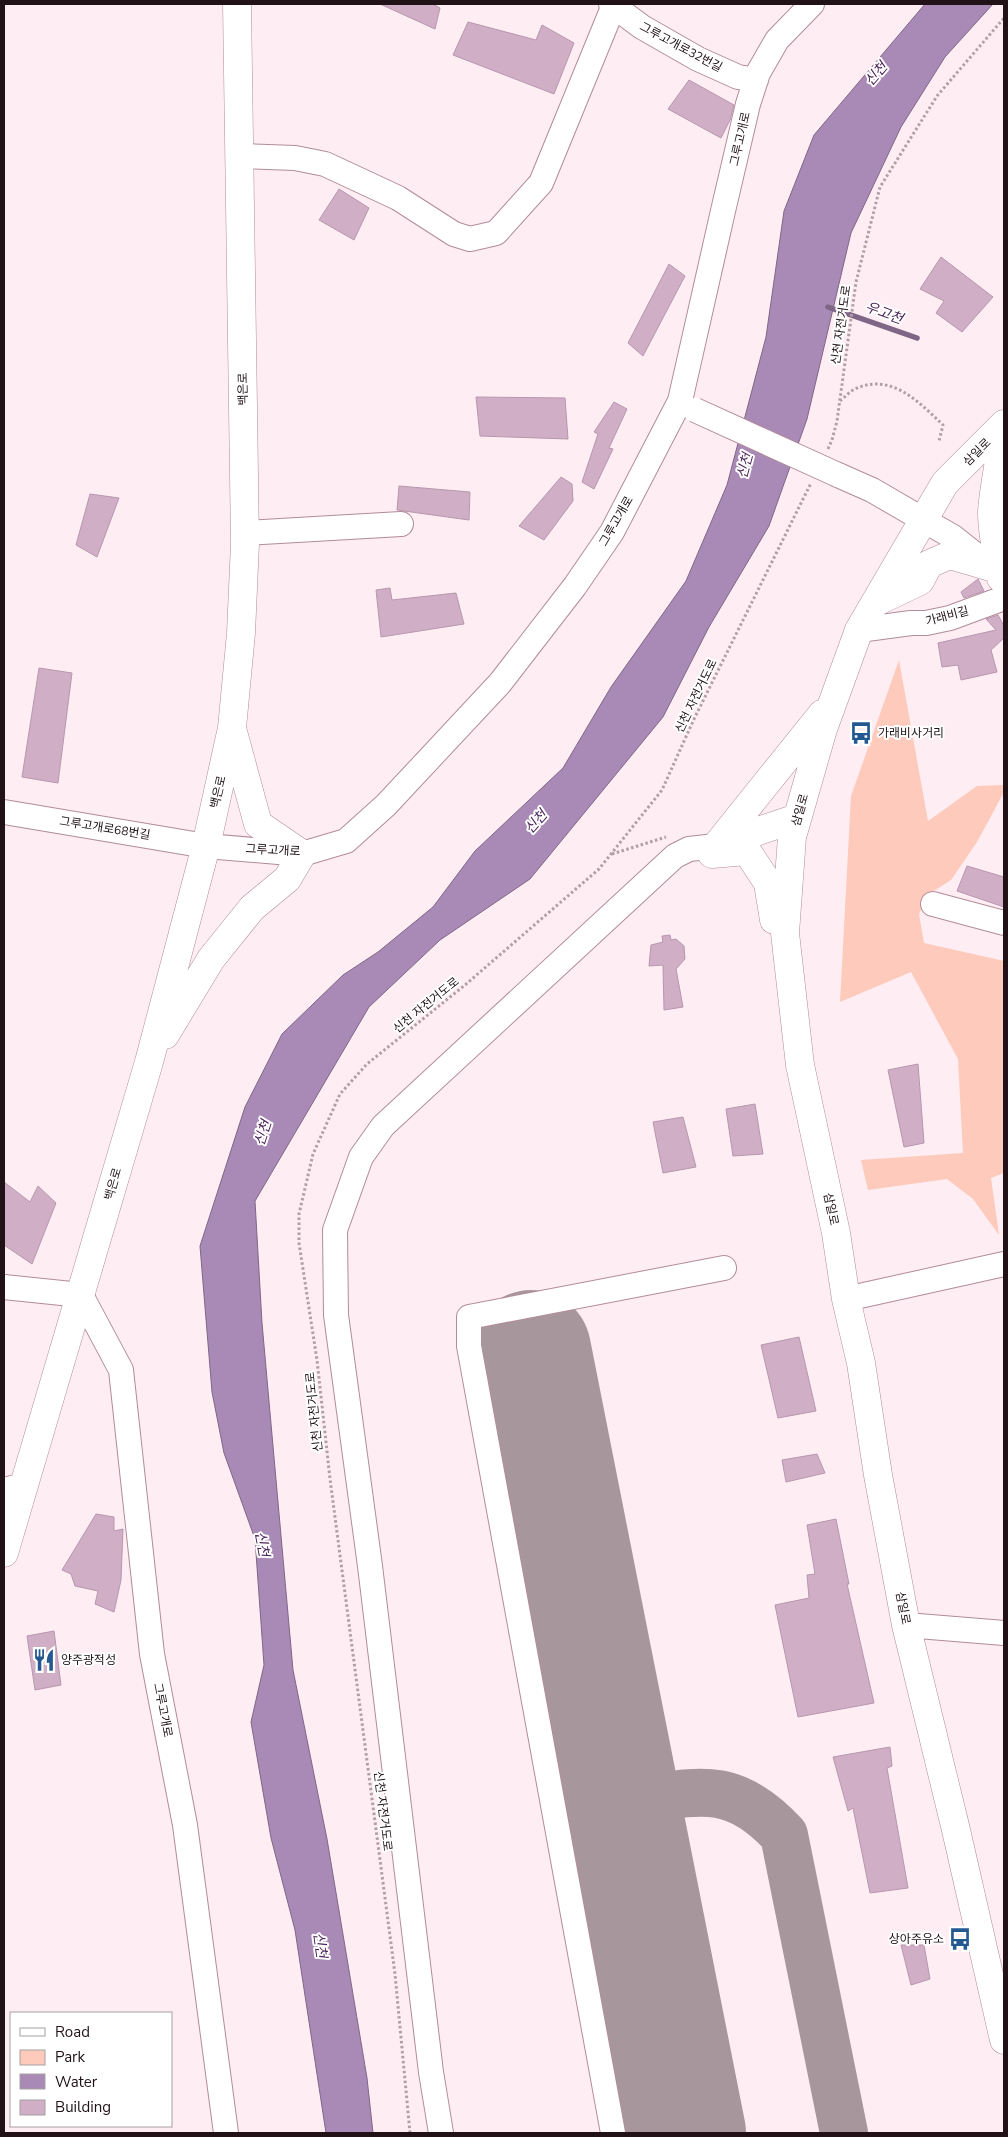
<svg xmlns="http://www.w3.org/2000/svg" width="1008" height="2137" font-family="'Nunito Sans','Noto Sans KR',sans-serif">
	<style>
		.green { fill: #fdcabb }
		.water { fill: #a98ab6; stroke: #806686 }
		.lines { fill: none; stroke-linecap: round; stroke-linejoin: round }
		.stream { stroke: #806686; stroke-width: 5.5 }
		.taxiway { stroke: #a7979c; stroke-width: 48 }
		.runway { stroke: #a7979c; stroke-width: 120 }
		.building { fill: #cfaec6; stroke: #b797ae }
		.minor-casing { stroke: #b28c99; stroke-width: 26 }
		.major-casing { stroke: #b28c99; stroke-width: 29 }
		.path { stroke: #b0a0a5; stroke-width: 3; stroke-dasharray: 2.5 2.5; stroke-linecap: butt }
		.minor { stroke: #fff; stroke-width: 24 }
		.major { stroke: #fff; stroke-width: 28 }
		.minor-bridge-casing { stroke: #b28c99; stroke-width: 26; stroke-linecap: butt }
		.minor-bridge { stroke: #fff; stroke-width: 24 }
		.labels { text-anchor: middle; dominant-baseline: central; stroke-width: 4; stroke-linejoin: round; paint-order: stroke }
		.street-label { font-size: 12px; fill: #201217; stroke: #fff }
		.poi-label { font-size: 12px; fill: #201217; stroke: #fff; text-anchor: start }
		.water-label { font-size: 14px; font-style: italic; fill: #4b235a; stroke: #fff }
	</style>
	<rect width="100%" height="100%" fill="#feedf2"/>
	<path class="green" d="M 899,660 L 928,821 L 977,786 L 1004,785 L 1004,792 L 977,842 L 951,880 L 929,894 L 919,914 L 924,943 L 1004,961 L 1004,1173 L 991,1178 L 999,1235 L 973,1199 L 947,1179 L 868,1190 L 861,1160 L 963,1153 L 958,1059 L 911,972 L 840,1002 L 851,796 Z"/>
	<path class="water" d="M 925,4 L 993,4 L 945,57 L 901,127 L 851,233 L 807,419 L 769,526 L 709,627 L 663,717 L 530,879 L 440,940 L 369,1007 L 255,1201 L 262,1323 L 293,1670 L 327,1839 L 367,2078 L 373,2133 L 326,2133 L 295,1930 L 271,1838 L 251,1722 L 264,1665 L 255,1539 L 224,1453 L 212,1392 L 200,1246 L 245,1107 L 282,1034 L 343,975 L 378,952 L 433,907 L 475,851 L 563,768 L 611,687 L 686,581 L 727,485 L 766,337 L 784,211 L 814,135 Z"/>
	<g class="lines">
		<path class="stream" d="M 828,307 L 917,338"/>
		<path class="taxiway" d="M 620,1804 C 692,1793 729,1775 784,1835 L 844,2133"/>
		<path class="runway" d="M 531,1350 L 686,2133"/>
	</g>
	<path class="building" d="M 380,4 L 433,4 L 440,8 L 435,29 Z
		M 468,22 L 536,40 L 542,25 L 574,43 L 554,94 L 453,55 Z
		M 689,80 L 734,105 L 730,120 L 721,138 L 668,109 Z
		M 339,189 L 369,208 L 354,240 L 319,220 Z
		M 941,257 L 993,297 L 962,332 L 936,313 L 944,301 L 920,289 Z
		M 669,264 L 685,276 L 643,356 L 628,343 Z
		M 476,397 L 565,398 L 568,439 L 480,436 Z
		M 614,402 L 627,409 L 609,448 L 613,449 L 594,489 L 582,482 L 598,434 L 594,432 Z
		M 561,477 L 572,484 L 573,501 L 544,540 L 519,526 Z
		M 399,486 L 470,492 L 469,520 L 397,510 Z
		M 90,494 L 119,498 L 97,557 L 76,545 Z
		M 978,579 L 984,591 L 964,598 L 961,592 Z
		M 390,588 L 392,600 L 456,593 L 464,624 L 381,637 L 376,590 Z
		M 998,615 L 1004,626 L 1004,638 L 991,650 L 997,672 L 961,680 L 958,665 L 942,667 L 938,643 L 996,630 L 986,619 Z
		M 39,668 L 72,673 L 58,783 L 22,777 Z
		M 967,866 L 1004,877 L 1004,907 L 957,891 Z
		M 670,935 L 671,940 L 676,939 L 684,946 L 685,959 L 676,969 L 683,1007 L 664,1010 L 663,965 L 649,966 L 651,945 L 663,942 L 662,936 Z
		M 918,1064 L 924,1143 L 904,1147 L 888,1070 Z
		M 755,1104 L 763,1154 L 733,1156 L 726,1109 Z
		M 683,1117 L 696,1167 L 663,1173 L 653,1122 Z
		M 4,1182 L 30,1202 L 38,1186 L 56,1203 L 32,1264 L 4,1245 Z
		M 799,1337 L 816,1411 L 778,1418 L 761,1345 Z
		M 817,1454 L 825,1473 L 786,1482 L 782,1460 Z
		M 96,1514 L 114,1517 L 114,1531 L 123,1529 L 121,1580 L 114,1612 L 95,1604 L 98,1591 L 75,1586 L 71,1574 L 62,1570 Z
		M 836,1519 L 849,1584 L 847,1584 L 874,1703 L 798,1717 L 775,1605 L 809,1598 L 807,1575 L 815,1574 L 807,1525 Z
		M 54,1631 L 61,1685 L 35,1690 L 27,1636 Z
		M 890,1747 L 892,1766 L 887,1768 L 908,1888 L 870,1893 L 853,1808 L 848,1811 L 833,1757 Z
		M 901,1945 L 924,1945 L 930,1979 L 911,1985 Z"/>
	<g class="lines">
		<defs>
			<path id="minor" d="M 611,4 L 642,27 L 698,59 L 738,77 L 756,80
				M 239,156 L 295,158 L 325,164 L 398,198 L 454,234 L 470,239 L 496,233 L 541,183 L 614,5
				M 838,475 L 872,490 L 953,537 L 987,564
				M 245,533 L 401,524
				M 859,630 L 911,623 L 926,623 L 950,618 L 1004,598
				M 4,812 L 206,846 L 302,854 L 346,841 L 386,805 L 500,683 L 575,586 L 612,532 L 680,401 L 723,211 L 748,104 L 758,73 L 777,40 L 812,4
				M 933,904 L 1004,923
				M 4,1287 L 81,1295 L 121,1370 L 152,1654 L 185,1825 L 226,2133
				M 846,1299 L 1004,1264
				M 4,1490 L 24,1485
				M 906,1625 L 1004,1633
				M 441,2133 L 431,2072 L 370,1566 L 336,1315 L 335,1230 L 361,1157 L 383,1126 L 675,856 L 689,849 L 716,846
				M 613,2133 L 469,1346 L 469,1317 L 724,1268"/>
			<path id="major" d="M 1004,424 L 945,483 L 859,630 L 823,729 L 792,837 L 785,933 L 800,1065 L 836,1233 L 846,1299 L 861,1363 L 878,1475 L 906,1625 L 956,1830 L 1004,2040
				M 1000,429 C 1003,457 993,485 992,513 C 992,535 998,557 1001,578
				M 876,602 L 920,581 L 929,564 L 950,555 L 991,567
				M 717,845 L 797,818
				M 716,846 L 822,714
				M 712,854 L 747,851 L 768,883 L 774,920
				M 165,1035 L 211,959 L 252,908 L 287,879 L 302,854 L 258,824 L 233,732
				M 4,1553 L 149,1062 L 206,846 L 232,728 L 241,633 L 245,543 L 237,4"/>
		</defs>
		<use href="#minor" class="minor-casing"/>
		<use href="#major" class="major-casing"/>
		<path class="path" d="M 840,401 C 845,397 850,391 855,389 C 891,372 919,402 943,425 L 939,441
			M 828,449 L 832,440 L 837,421 L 856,282 L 880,187 L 937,96 L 1004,18
			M 612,854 L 666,837
			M 410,2133 L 395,1974 L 330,1479 L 317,1360 L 299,1243 L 299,1214 L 313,1154 L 340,1094 L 367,1064 L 465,985 L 599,869 L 662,790 L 694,719 L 811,483"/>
		<use href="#minor" class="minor"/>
		<use href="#major" class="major"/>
		<defs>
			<path id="minor-bridge" d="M 695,410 L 838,475"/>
		</defs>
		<use href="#minor-bridge" class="minor-bridge-casing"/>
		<use href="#minor-bridge" class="minor-bridge"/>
	</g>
	<defs>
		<symbol id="bus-bare" viewBox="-9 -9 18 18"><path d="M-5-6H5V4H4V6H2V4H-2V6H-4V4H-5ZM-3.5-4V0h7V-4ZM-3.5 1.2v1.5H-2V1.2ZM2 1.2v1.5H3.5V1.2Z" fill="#245890" stroke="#fff" stroke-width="2.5" paint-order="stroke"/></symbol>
		<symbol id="restaurant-bare" viewBox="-9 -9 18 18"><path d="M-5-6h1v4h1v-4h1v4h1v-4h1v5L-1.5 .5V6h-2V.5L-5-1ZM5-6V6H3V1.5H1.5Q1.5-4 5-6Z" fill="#245890" stroke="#fff" stroke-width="2.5" paint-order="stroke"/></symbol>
	</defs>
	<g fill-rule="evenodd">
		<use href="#bus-bare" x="845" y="717" width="32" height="32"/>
		<use href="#restaurant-bare" x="28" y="1644" width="32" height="32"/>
		<use href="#bus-bare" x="944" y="1923" width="32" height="32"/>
	</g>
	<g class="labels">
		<g class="street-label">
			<text transform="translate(681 47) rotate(28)">그루고개로32번길</text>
			<text transform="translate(740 139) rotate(-77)">그루고개로</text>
			<text transform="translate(841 325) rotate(-82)">신천 자전거도로</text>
			<text transform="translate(243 389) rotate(-91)">백은로</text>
			<text transform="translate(977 452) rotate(-45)">삼일로</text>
			<text transform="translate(616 521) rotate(-60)">그루고개로</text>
			<text transform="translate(947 616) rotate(-15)">가래비길</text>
			<text transform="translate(696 696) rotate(-64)">신천 자전거도로</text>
			<text transform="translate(218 792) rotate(-77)">백은로</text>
			<text transform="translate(800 810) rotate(-74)">삼일로</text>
			<text transform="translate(105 828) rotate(9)">그루고개로68번길</text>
			<text transform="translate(273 850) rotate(3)">그루고개로</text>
			<text transform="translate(426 1005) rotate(-39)">신천 자전거도로</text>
			<text transform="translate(113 1184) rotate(-74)">백은로</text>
			<text transform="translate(831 1209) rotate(78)">삼일로</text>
			<text transform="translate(314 1412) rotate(-96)">신천 자전거도로</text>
			<text transform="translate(903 1608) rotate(79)">삼일로</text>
			<text transform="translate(163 1710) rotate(79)">그루고개로</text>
			<text transform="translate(383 1811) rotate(83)">신천 자전거도로</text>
		</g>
		<g class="poi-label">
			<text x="878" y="733">가래비사거리</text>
			<text x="61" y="1660">양주광적성</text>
			<text x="944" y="1939" text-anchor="end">상아주유소</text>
		</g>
		<g class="water-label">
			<text transform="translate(876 74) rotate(-49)">신천</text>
			<text transform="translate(884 313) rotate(20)">우고천</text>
			<text transform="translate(745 466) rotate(-75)">신천</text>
			<text transform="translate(536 822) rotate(-48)">신천</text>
			<text transform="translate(263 1133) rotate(-72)">신천</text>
			<text transform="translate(262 1544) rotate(79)">신천</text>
			<text transform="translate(320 1945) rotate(82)">신천</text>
		</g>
	</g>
	<rect width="1008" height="2137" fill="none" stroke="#201217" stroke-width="10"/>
	<rect x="10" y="2012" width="162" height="115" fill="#ffffff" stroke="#a6a0a2"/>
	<rect x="20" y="2028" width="25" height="8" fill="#ffffff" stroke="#a6a0a2"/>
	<text x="55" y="2037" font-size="15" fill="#201217">Road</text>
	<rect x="20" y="2050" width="25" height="15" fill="#fdcabb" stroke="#a6a0a2"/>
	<text x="55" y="2062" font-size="15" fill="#201217">Park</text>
	<rect x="20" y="2074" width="25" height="15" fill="#a98ab6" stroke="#a6a0a2"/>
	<text x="55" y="2087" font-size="15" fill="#201217">Water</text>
	<rect x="20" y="2100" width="25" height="15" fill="#cfaec6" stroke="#a6a0a2"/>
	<text x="55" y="2112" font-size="15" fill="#201217">Building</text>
</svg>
